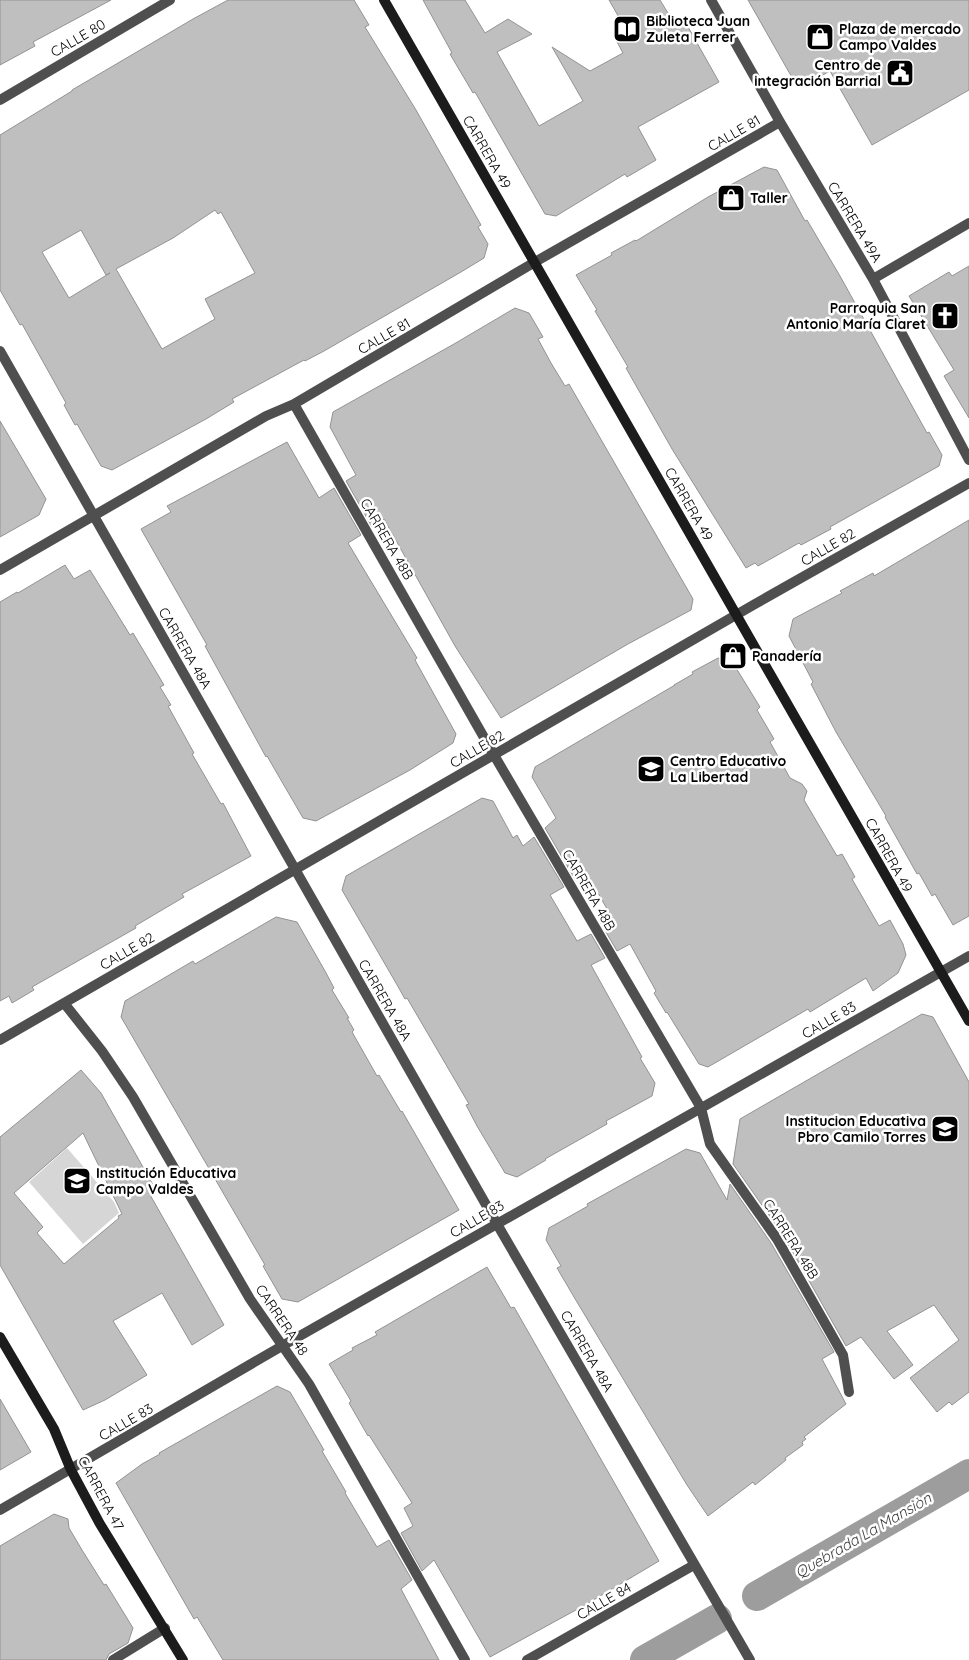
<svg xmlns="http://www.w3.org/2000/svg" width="969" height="1660" font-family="Quicksand,sans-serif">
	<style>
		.green { fill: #d6d6d6 }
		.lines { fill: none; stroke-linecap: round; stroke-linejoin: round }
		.canal { stroke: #9d9d9d; stroke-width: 30 }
		.building { fill: #bfbfbf; stroke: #939393; fill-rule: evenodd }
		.street { stroke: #4f4f4f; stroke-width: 10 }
		.secondary { stroke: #1c1c1c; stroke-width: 10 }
		.labels { text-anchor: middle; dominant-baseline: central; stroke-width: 5; stroke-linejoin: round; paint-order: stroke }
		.poi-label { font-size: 14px; font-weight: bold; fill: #000; stroke: #fff; text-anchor: start }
		.street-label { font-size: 14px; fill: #000; stroke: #fff }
		.water-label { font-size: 15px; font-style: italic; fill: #3e3e3e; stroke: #fff }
	</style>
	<rect width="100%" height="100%" fill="#fff"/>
	<path class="green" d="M 67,1148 L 114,1202 L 119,1213 L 83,1244 L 29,1182 Z"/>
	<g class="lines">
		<path class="canal" d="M 757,1596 L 969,1474
			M 645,1660 L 717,1619"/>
	</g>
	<path class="building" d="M 0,0 L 111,0 L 33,42 L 35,46 L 0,65 Z
		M 228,0 L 354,0 L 369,25 L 365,27 L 416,110 L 481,225 L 478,227 L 488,244 L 484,258 L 461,272 L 324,351 L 305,361 L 304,360 L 232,399 L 234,402 L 206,419 L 112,470 L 101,466 L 77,424 L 75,425 L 64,405 L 66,403 L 22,324 L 20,325 L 0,290 L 0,135 L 72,91 L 72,90 L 193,19 ZM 215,210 L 218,214 L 221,212 L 255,273 L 205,299 L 215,319 L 162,349 L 116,269 L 173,238 ZM 81,230 L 106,275 L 110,273 L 69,298 L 42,252 Z
		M 423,0 L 465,0 L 485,33 L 508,19 L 532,34 L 497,52 L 539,126 L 583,101 L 552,47 L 590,71 L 623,53 L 616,40 L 628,33 L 609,0 L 660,0 L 674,23 L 683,18 L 719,82 L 638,127 L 656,160 L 627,177 L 625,174 L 556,216 L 545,214 L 475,92 L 473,93 L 450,54 L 452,53 Z
		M 748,0 L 969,0 L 969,90 L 872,145 L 830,71 L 807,84 L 803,76 L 794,81 Z
		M 764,167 L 777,170 L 805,221 L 807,220 L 840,276 L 927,433 L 929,432 L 942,455 L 939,466 L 830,527 L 831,529 L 801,545 L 799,543 L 758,566 L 755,563 L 746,568 L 672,449 L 626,368 L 628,367 L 595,311 L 597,310 L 576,275 L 612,255 L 611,253 L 635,240 L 636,241 L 708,197 Z
		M 969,266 L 969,418 L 944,376 L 954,370 L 909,296 L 949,272 L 952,276 Z
		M 515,308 L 529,313 L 543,337 L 538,339 L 551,363 L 565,386 L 569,384 L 693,599 L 691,610 L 628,644 L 501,718 L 455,646 L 384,519 L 372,527 L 346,481 L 356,475 L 330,427 L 333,412 L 454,344 Z
		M 0,421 L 46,499 L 39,515 L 0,537 Z
		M 287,442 L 319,498 L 334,488 L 361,535 L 348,543 L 417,658 L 415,660 L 456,734 L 453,743 L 410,770 L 316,821 L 303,818 L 267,756 L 266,757 L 205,646 L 207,645 L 141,529 L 171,512 L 167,506 Z
		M 969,520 L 969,916 L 953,925 L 935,894 L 932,896 L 919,873 L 917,874 L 885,817 L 886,816 L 836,732 L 811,684 L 813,682 L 789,636 L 793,619 L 842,593 L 840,591 L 873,573 L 874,576 Z
		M 65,565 L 74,579 L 90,570 L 130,635 L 133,633 L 164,685 L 160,687 L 171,705 L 168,706 L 194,753 L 192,754 L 221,804 L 223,803 L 251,856 L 182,894 L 184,897 L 135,926 L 136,928 L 32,987 L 34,990 L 12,1003 L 9,996 L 0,1001 L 0,602 L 17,592 L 18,593 Z
		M 718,658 L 733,663 L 760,707 L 757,710 L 774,739 L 770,742 L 790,778 L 802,784 L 807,791 L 804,800 L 837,856 L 842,854 L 855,877 L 852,879 L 879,926 L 890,920 L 903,944 L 906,955 L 898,973 L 873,991 L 866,978 L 810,1012 L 808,1009 L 708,1067 L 699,1064 L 667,1012 L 666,1013 L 654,993 L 656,991 L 630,944 L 617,951 L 603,927 L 614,921 L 587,874 L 576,881 L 545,828 L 556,818 L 532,777 L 535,767 L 675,685 L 674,685 L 693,674 L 692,672 Z
		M 482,798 L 493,801 L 513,838 L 517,835 L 523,846 L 534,837 L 564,887 L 550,895 L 577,941 L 591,934 L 605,958 L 591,965 L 642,1057 L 640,1058 L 655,1083 L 652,1096 L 606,1121 L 607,1124 L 545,1159 L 546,1160 L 517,1177 L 505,1173 L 477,1126 L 466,1105 L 469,1104 L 407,998 L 405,999 L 396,983 L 342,890 L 346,876 Z
		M 276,917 L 297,922 L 325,971 L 334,988 L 332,990 L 349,1018 L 347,1018 L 354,1030 L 352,1032 L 377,1076 L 379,1075 L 401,1112 L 402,1111 L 459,1210 L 298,1302 L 282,1299 L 263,1266 L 265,1265 L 121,1017 L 125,1001 L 193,961 L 195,964 Z
		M 922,1014 L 933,1017 L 969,1082 L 969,1392 L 952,1405 L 949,1402 L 937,1412 L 910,1378 L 959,1340 L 934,1305 L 887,1331 L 913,1365 L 894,1379 L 861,1337 L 846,1346 L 783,1235 L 733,1164 L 740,1119 Z
		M 81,1070 L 101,1093 L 156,1190 L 149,1193 L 224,1325 L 192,1345 L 162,1293 L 113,1321 L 147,1375 L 105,1400 L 83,1410 L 0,1265 L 0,1137 ZM 83,1133 L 122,1214 L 118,1216 L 119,1218 L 64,1264 L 37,1233 L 43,1227 L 14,1193 Z
		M 686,1149 L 700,1153 L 727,1200 L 730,1184 L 771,1243 L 834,1352 L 822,1359 L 846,1404 L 804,1437 L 806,1439 L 802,1442 L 803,1445 L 785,1458 L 786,1460 L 755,1485 L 753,1482 L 708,1516 L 687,1485 L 574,1297 L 557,1268 L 561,1266 L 546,1240 L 549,1228 L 588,1206 L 587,1204 Z
		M 487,1267 L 511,1308 L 514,1307 L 659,1561 L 585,1605 L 490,1657 L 434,1560 L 422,1571 L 401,1533 L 413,1526 L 404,1508 L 412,1503 L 369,1435 L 368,1436 L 349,1403 L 351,1401 L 329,1364 L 353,1350 L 352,1348 L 377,1335 L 375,1332 Z
		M 277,1386 L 290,1392 L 324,1450 L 322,1451 L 346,1492 L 345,1493 L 377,1547 L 389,1540 L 412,1580 L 401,1589 L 439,1660 L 223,1660 L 197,1617 L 194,1619 L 116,1483 L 142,1464 L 160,1454 L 159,1453 Z
		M 0,1399 L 31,1452 L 0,1470 Z
		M 54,1514 L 68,1519 L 69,1528 L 82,1550 L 104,1585 L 106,1584 L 133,1628 L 128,1643 L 109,1654 L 106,1660 L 0,1660 L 0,1546 Z"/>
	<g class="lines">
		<path class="street" d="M 711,0 L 780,122 L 873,279 L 969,460
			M 0,100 L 170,0
			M 873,279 L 969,223
			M 0,351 L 497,1224 L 750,1660
			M 294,404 L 494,755 L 701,1108 L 710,1144 L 777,1239 L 843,1355 L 849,1392
			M 0,570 L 266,416 L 294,404 L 535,262 L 780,122
			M 64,1003 L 102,1051 L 133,1097 L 250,1299 L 309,1384 L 465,1660
			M 0,1040 L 755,604 L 969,483
			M 0,1510 L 282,1346 L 969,956
			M 113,1660 L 165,1628
			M 527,1660 L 694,1565"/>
		<path class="secondary" d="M 384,0 L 969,1021
			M 0,1337 L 54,1429 L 71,1470 L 100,1524 L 183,1660"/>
	</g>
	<defs>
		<symbol id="library-square" viewBox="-11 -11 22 22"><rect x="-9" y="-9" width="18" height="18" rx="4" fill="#000" stroke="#fff"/><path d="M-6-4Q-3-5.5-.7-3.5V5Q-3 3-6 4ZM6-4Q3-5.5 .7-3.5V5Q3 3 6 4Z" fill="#fff"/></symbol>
		<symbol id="shop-square" viewBox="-11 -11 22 22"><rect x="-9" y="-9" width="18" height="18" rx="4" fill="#000" stroke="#fff"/><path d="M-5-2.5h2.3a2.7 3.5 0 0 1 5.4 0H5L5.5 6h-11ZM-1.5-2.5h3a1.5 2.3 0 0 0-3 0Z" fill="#fff"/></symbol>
		<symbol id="civic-square" viewBox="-11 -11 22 22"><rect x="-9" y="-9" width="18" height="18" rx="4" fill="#000" stroke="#fff"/><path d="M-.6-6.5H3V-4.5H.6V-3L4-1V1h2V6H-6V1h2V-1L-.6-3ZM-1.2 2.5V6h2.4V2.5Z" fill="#fff"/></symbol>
		<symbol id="church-square" viewBox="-11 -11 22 22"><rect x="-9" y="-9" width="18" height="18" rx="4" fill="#000" stroke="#fff"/><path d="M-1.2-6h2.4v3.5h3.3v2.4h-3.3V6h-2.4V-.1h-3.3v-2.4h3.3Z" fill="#fff"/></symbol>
		<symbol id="school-square" viewBox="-11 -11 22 22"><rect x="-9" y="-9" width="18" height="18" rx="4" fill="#000" stroke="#fff"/><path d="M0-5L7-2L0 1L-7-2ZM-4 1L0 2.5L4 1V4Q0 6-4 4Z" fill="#fff"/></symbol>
	</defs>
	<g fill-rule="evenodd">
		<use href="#library-square" x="611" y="13" width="32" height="32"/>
		<use href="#shop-square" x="804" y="21" width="32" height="32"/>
		<use href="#civic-square" x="884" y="57" width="32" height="32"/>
		<use href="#shop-square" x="715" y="182" width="32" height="32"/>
		<use href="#church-square" x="929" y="300" width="32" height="32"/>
		<use href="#shop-square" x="717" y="640" width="32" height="32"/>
		<use href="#school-square" x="635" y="753" width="32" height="32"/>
		<use href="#school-square" x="929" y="1113" width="32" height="32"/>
		<use href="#school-square" x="61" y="1165" width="32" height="32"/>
	</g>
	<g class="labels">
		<g class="poi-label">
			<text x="646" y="21">Biblioteca Juan<tspan x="646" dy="16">Zuleta Ferrer</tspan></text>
			<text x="839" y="29">Plaza de mercado<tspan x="839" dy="16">Campo Valdes</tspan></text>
			<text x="881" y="65" text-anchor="end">Centro de<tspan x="881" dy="16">integración Barrial</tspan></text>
			<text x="750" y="198">Taller</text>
			<text x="926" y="308" text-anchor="end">Parroquia San<tspan x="926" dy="16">Antonio María Claret</tspan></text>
			<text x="752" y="656">Panadería</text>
			<text x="670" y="761">Centro Educativo<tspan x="670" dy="16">La Libertad</tspan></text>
			<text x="926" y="1121" text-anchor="end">Institucion Educativa<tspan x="926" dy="16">Pbro Camilo Torres</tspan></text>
			<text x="96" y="1173">Institución Educativa<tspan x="96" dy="16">Campo Valdes</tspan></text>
		</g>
		<g class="street-label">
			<text transform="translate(78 38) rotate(-30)">CALLE 80</text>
			<text transform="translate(734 133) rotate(-30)">CALLE 81</text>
			<text transform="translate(487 152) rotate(60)">CARRERA 49</text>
			<text transform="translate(855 222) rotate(59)">CARRERA 49A</text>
			<text transform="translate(384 336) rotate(-30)">CALLE 81</text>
			<text transform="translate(689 504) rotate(60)">CARRERA 49</text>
			<text transform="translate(387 539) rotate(60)">CARRERA 48B</text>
			<text transform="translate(828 547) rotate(-30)">CALLE 82</text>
			<text transform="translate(185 648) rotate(60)">CARRERA 48A</text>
			<text transform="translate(477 749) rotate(-30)">CALLE 82</text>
			<text transform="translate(889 855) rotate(61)">CARRERA 49</text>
			<text transform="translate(589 890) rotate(60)">CARRERA 48B</text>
			<text transform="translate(127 951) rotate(-30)">CALLE 82</text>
			<text transform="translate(385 1000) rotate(60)">CARRERA 48A</text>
			<text transform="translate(829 1020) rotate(-30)">CALLE 83</text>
			<text transform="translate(477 1219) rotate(-30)">CALLE 83</text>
			<text transform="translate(791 1239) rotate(58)">CARRERA 48B</text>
			<text transform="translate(282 1320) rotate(56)">CARRERA 48</text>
			<text transform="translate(587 1351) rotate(60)">CARRERA 48A</text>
			<text transform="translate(126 1422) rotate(-30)">CALLE 83</text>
			<text transform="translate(101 1493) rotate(62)">CARRERA 47</text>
			<text transform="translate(604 1601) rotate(-30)">CALLE 84</text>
		</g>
		<g class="water-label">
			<text transform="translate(863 1535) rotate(-30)">Quebrada La Mansiòn</text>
		</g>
	</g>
</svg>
